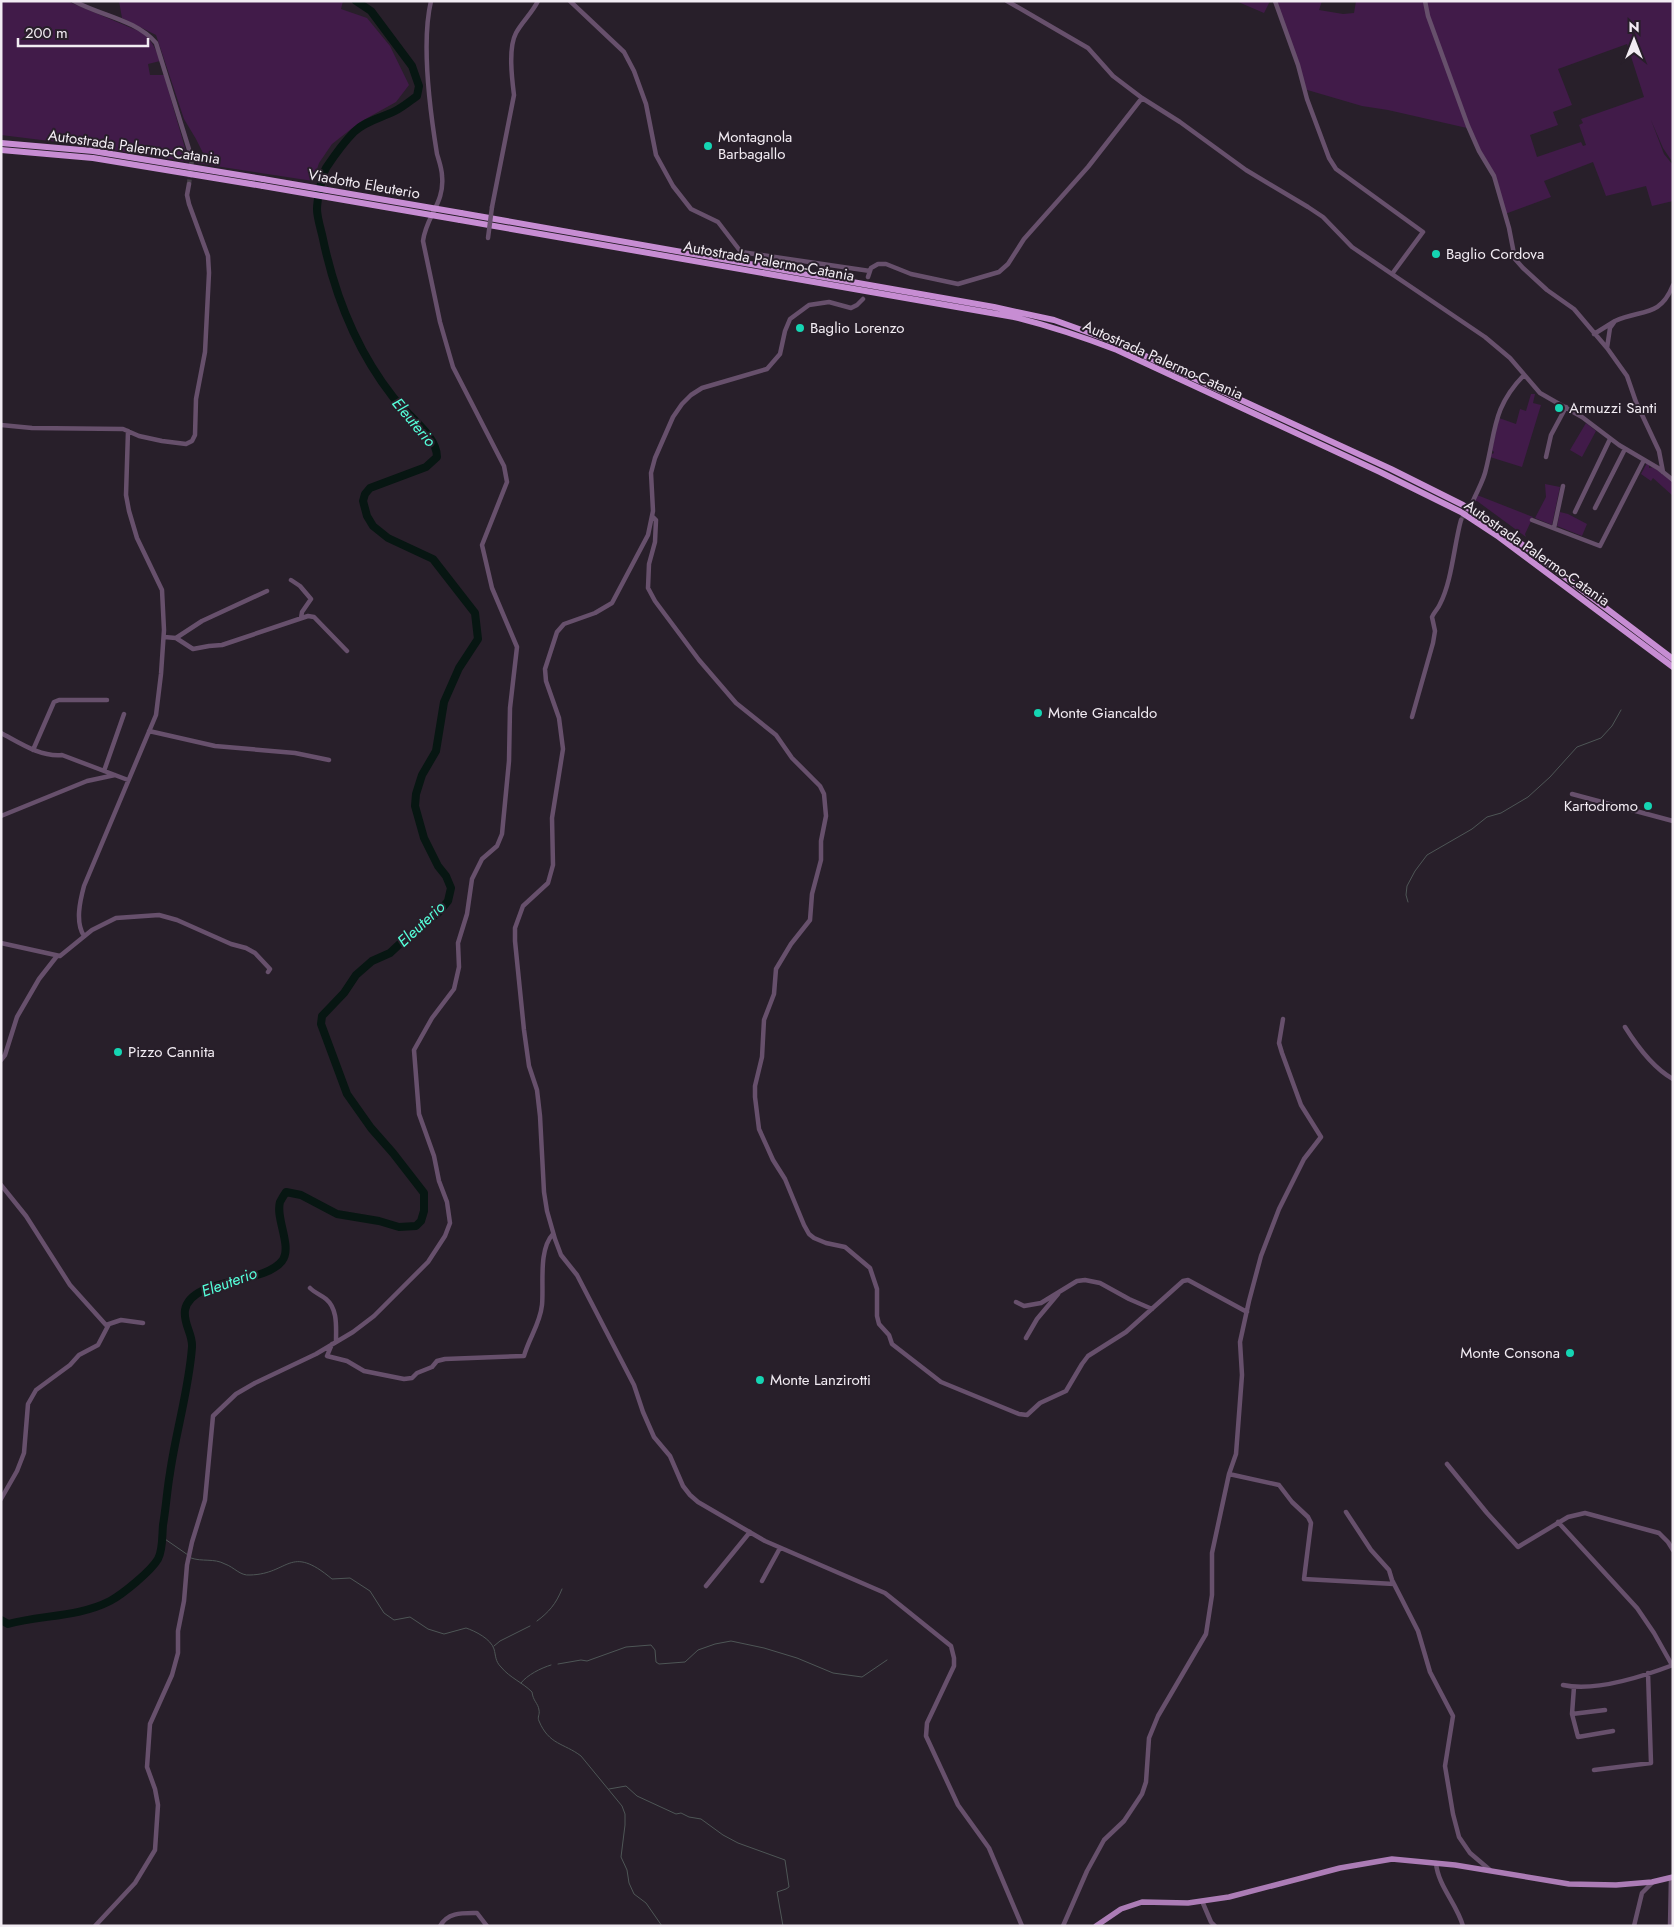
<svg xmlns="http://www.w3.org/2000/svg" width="1674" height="1927" font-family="Jost,sans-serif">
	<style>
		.green { fill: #411b49; fill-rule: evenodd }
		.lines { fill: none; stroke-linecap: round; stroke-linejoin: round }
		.stream { stroke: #4e5656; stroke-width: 1 }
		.river { stroke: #071612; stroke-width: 8 }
		.minor-tunnel { stroke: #463e48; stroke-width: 4.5; stroke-dasharray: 4.5 2; stroke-linecap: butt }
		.minor { stroke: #67506c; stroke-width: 4.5 }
		.major { stroke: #ac7cb6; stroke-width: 5.5 }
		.highway { stroke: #c78dd3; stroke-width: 6 }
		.minor-bridge { stroke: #67506c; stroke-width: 4.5 }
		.highway-bridge { stroke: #c78dd3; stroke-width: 6 }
		.poi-dot { fill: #15d5b3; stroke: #281f2a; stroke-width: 2 }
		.labels { text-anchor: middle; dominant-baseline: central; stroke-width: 4; stroke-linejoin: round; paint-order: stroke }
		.poi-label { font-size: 15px; fill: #f2ecf3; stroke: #281f2a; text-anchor: start }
		.street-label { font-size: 15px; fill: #f2ecf3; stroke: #281f2a }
		.water-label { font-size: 16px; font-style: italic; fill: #55ffda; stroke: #281f2a }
	</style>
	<rect width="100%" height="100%" fill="#281f2a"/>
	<path class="green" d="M 1,1 L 67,1 L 141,32 C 152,40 156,49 160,61 L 148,64 L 150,75 L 164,75 L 189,162 L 82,145 L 1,135 Z
		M 119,1 L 343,1 L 341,9 L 367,18 L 390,46 L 409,85 L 396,102 L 360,122 L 332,144 L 319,163 L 313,181 L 196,163 L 195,158 L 204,155 L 196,139 L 184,119 L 156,35 L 122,18 Z
		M 1236,1 L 1270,1 L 1264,13 Z
		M 1275,1 L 1322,1 L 1319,10 L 1343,14 L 1354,13 L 1356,1 L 1673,1 L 1673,163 L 1663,148 L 1651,120 L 1664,154 L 1673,165 L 1673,201 L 1652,206 L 1646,186 L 1606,196 L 1593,162 L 1544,181 L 1551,197 L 1505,214 L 1494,176 L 1467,128 L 1388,110 L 1362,106 L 1304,89 ZM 1627,44 L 1644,97 L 1581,119 L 1583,123 L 1579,125 L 1586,145 L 1583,146 L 1581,142 L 1537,157 L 1530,135 L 1558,125 L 1553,112 L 1572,105 L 1558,69 Z
		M 1531,394 L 1535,394 L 1533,403 L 1541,405 L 1522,467 L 1490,457 L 1491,453 L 1493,454 L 1494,452 L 1492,450 L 1499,418 L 1516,424 L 1520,409 L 1526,411 Z
		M 1586,423 L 1596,431 L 1582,457 L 1570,450 Z
		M 1647,463 L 1649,465 L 1649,468 L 1653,467 L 1673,482 L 1673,496 L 1653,478 L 1651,481 L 1641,474 Z
		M 1545,484 L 1560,487 L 1552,525 L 1535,518 L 1546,497 Z
		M 1477,495 L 1533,517 L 1525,534 L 1526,537 L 1477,501 L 1475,501 Z
		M 1560,512 L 1568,514 L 1587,524 L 1582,536 L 1557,526 Z"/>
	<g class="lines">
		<path class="stream" d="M 1408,902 L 1406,895 L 1407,886 L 1415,871 L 1427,855 L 1472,829 L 1487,817 L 1501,813 L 1528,797 L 1550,777 L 1577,747 L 1601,738 L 1612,726 L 1621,710
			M 162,1537 L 188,1555
			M 191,1558 C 202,1562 214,1558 225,1564 C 234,1567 240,1576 250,1575 C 290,1574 289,1543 332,1579 L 350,1578 L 370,1591 L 384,1613 L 394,1620 L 410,1617 L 428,1629 L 444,1634 L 466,1628 C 475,1631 491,1639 494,1649 C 496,1656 495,1661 501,1667 C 510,1678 522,1682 532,1692 C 533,1701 538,1703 539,1710 C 540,1715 537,1717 539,1721 C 549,1745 564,1743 581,1756 L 622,1806 L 625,1814 L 625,1825 L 621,1857 L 627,1870 L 629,1883 L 634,1894 L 646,1903 L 662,1926
			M 537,1621 C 549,1612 556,1604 562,1589
			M 494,1646 L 500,1641 L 530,1626
			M 558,1664 L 581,1660 L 587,1661 L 626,1647 L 651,1645 L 655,1650 L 656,1662 L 659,1664 L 685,1662 L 698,1650 L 715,1644 L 731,1641 L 764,1648 L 797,1658 L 833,1673 L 862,1677 L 887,1660
			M 521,1683 C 527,1675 541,1668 551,1665
			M 609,1789 L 626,1786 L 637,1796 L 676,1814 L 681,1813 L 689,1817 L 701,1819 L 723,1835 L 738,1843 L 785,1860 L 789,1887 L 786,1889 L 777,1892 L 783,1926"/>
		<path class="river" d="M 1,1620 L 8,1624 C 41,1615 79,1617 110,1601 C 123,1594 151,1571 158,1559 C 163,1550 162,1536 163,1525 C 166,1508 167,1490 170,1473 C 176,1431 189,1389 192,1347 C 193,1334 183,1324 185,1310 C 191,1277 264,1285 282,1261 C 293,1247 275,1218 280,1202 C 282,1198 284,1195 286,1192 L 301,1195 L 337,1214 L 379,1221 L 399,1227 L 416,1226 L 421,1221 L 424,1211 L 424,1193 L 393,1153 L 371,1128 L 347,1094 L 321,1024 L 322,1016 L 344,993 L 356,975 L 372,961 L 390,953 L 405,939 L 439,912 L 448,901 L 451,888 L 446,876 L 438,866 L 424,838 L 415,806 L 416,794 L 422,775 L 436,751 L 444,702 L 459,668 L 478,639 L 475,613 L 433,559 L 388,538 L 373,526 L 367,516 L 363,501 L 365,494 L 370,488 L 426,467 L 437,457 C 437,435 406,414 393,397 C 357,351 335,296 323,239 C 321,229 317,218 317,209 C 317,201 322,175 326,168 C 334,156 344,142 354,132 C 365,121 381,118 395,111 C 403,107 410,101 417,96 L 419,86 L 412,66 L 371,11 L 356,1"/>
		<path class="minor-tunnel" d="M 189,184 L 192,159
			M 1461,520 L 1473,501"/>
		<path class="minor" d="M 74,1 C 101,16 135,19 156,43 L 192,159
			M 570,1 L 624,52 L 634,71 L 646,104 L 656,155 L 673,186 L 691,209 L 718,222 L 741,252 L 870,271
			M 1007,1 L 1088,48 L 1113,76 L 1142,98 L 1180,122 L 1246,170 L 1308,207 L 1323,217 L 1352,247 L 1485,337 L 1510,358 L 1540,393 L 1582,417 L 1619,445 L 1658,468 L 1673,480
			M 1275,1 L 1298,65 L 1307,99 L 1329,158 L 1336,169 L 1423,232 L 1392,274
			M 1425,1 L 1428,16 L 1468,126 L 1479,151 L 1494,176 L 1509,228 L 1515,259 L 1523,268 L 1547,290 L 1574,309 L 1607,348 L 1627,376 L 1636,402 L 1659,451 L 1663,472
			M 492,207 L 514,95 C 512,79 508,48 516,33 C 522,22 532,13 538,1
			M 868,277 L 871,268 L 878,264 L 886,264 L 911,274 L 958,284 L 999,272 L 1008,264 L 1024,239 L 1088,167 L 1142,98
			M 863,299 L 857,305 L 851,308 L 829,302 L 809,305 L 790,319 L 785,331 L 780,354 L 767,369 L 702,388 L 691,395 L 682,404 L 673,417 L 655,458 L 651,473 L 653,511 L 648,535 L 612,603 L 595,613 L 564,624 L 557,632 L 545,669 L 546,681 L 559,718 L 563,749 L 552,818 L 553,865 L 548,883 L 523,906 L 515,928 L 515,941 L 524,1030 L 529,1066 L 537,1090 L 540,1116 L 544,1192 L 547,1211 L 555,1239 L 561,1255 L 577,1275 L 634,1385 L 643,1412 L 654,1437 L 670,1456 L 683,1486 L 690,1495 L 698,1502 L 765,1541 L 885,1593 L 951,1646 L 954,1658 L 954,1666 L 927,1723 L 926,1736 L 958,1805 L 989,1848 L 1022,1926
			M 1615,321 C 1641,309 1660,318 1673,285
			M 1594,334 L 1615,321 L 1610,328 L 1607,348
			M 1,425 L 32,428 L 123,429 L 139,436 L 162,441 L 186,444 L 192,441 L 195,435 L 196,399 L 205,352 L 209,273 L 208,256 L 189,204 L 187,195 L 189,184
			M 1546,457 L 1551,435 L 1566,407
			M 1473,501 C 1477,491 1484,480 1486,469 C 1496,429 1493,407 1524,375
			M 1595,508 L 1625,449
			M 1575,512 L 1610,439
			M 653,517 L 656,520 L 655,542 L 649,564 L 648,588 L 655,601 L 699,660 L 736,703 L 776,735 L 792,758 L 820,786 L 824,794 L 826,816 L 821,841 L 821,860 L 812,894 L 810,920 L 791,944 L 776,969 L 774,994 L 764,1020 L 762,1057 L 755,1086 L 755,1097 L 759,1129 L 773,1160 L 785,1179 L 804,1225 L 809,1234 L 814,1238 L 826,1243 L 845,1247 L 870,1268 L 877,1289 L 877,1316 L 879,1324 L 889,1335 L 892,1344 L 941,1382 L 1019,1414 L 1027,1415 L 1040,1403 L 1066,1391 L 1082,1364 L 1088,1356 L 1126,1332 L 1183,1281 L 1188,1280 L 1247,1312
			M 1532,520 L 1600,546 L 1644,460
			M 1554,528 L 1563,486
			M 291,580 L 300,586 L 311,599 L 302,612 L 301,618
			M 164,637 L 176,638 L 193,649 L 209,646 L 222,645 L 308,616 L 314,617 L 347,651
			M 176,638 L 202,621 L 267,591
			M 1412,717 L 1433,643 L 1435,631 L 1432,617 C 1434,612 1438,609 1440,604 C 1452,581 1454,545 1461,520
			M 149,731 L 215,746 L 295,753 L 329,760
			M 1,733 C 20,743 40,757 62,755 L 128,780
			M 33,750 L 54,702 L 59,700 L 107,700
			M 104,771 L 124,714
			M 1572,794 L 1673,821
			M 1,816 L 87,781 L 115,775
			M 84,936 C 75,922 80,901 84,886 L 156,715 L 161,674 L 164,630 L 162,590 L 137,538 L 129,511 L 126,495 L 128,431
			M 1,943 L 60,956 L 92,930 L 116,918 L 159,915 L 177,920 L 231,944 L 246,948 L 255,953 L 270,969 L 268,972
			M 1625,1027 C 1637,1046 1653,1068 1673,1079
			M 1,1060 L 5,1055 L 17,1017 L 39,979 L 57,956
			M 1,1185 L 26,1216 L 70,1285 L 106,1325 L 121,1320 L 143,1323
			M 310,1288 C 315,1293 321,1295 326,1299 C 338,1309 336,1327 336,1341
			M 1016,1302 L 1024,1306 L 1041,1303 L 1077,1281 L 1085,1280 L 1100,1283 L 1129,1299 L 1152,1309
			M 1026,1338 L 1037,1319 L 1058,1294
			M 332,1344 L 327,1356 L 347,1361 L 364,1371 L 404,1379 L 412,1378 L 417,1373 L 432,1367 L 437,1361 L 445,1359 L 524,1356 C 529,1338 540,1324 542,1305 C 544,1285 538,1250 553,1234
			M 1447,1464 L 1487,1513 L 1518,1547 L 1568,1517 L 1585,1513 L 1659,1533 L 1668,1542 L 1673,1550
			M 1229,1474 L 1279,1485 L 1292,1502 L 1308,1517 L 1311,1523 L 1304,1579 L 1394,1584
			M 1,1499 L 17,1471 L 24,1453 L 28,1404 L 36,1390 L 70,1365 L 79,1355 L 98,1345 L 109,1324
			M 1346,1512 L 1371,1550 L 1389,1570 L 1392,1580 L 1418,1631 L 1430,1672 L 1453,1716 L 1445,1766 L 1453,1814 L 1459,1837 L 1470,1853 L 1490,1870
			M 1558,1522 L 1637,1608 L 1654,1633 L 1672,1665
			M 762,1581 L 780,1548
			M 706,1586 L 750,1532
			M 1563,1685 C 1594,1692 1644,1676 1673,1665
			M 1574,1687 L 1572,1714 L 1578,1737 L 1613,1731
			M 1572,1714 L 1605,1710
			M 1594,1770 L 1651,1763 L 1648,1673
			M 1436,1863 C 1438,1886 1457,1904 1463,1926
			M 1202,1901 L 1211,1922 L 1215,1926
			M 95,1926 L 135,1883 L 155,1850 L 158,1805 L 155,1789 L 147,1767 L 150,1724 L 172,1675 L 178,1653 L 178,1631 L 184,1601 L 187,1565 L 192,1542 L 205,1500 L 213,1416 L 236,1394 L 255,1383 L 316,1354 L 353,1332 L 374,1316 L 428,1262 L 445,1236 L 450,1223 L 447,1202 L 439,1181 L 434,1156 L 419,1114 L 414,1050 L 432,1018 L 454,989 L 459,967 L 458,943 L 467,914 L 472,879 L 482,859 L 497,846 L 502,834 L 509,761 L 510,708 L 517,647 L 492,588 L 482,545 L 507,482 L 504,466 L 453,367 L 440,322 L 423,241 C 426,216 445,203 442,176 C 442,169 439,161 437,154 C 430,111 421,43 431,1
			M 440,1926 C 448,1912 462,1913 477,1913 L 487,1926
			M 1063,1926 L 1087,1871 L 1104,1840 L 1124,1821 L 1142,1794 L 1146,1782 L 1149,1738 L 1158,1716 L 1206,1634 L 1212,1595 L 1212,1553 L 1229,1474 L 1236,1454 L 1242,1375 L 1240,1342 L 1249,1301 L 1261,1256 L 1279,1209 L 1304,1159 L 1321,1137 L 1301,1105 L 1282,1053 L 1279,1043 L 1283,1019
			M 1634,1926 L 1642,1893 L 1653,1882
			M 1670,1926 L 1671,1878"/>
		<path class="major" d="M 1096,1926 L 1121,1909 L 1142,1902 L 1188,1903 L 1229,1897 L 1340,1868 L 1392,1859 L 1455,1865 L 1569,1884 L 1616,1885 L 1652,1882 L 1673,1877"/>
		<path class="highway" d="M 1,143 L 93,151 L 263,179
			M 1,150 L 93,158 L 263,186
			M 461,213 L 994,307 L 1054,320 L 1115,342 L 1391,469 L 1463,505 L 1503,530 L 1673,659
			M 460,220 L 1014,317 C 1050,326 1083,337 1117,350 L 1380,472 L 1461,512 L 1499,537 L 1673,667"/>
		<path class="minor-bridge" d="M 488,238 L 492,207"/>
		<path class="highway-bridge" d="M 263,179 L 461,213
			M 263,186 L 460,220"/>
	</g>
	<g class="poi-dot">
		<circle cx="708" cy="146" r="5"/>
		<circle cx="1436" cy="254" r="5"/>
		<circle cx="800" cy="328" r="5"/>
		<circle cx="1559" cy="408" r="5"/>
		<circle cx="1038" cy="713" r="5"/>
		<circle cx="1648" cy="806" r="5"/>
		<circle cx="118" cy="1052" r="5"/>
		<circle cx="1570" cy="1353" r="5"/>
		<circle cx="760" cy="1380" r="5"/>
	</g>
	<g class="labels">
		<g class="poi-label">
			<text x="718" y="137">Montagnola<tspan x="718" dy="17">Barbagallo</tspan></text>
			<text x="1446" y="254">Baglio Cordova</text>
			<text x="810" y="328">Baglio Lorenzo</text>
			<text x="1569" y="408">Armuzzi Santi</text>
			<text x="1048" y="713">Monte Giancaldo</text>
			<text x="1638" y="806" text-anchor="end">Kartodromo</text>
			<text x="128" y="1052">Pizzo Cannita</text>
			<text x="1560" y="1353" text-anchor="end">Monte Consona</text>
			<text x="770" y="1380">Monte Lanzirotti</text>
		</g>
		<g class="street-label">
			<text transform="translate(134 147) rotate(8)">Autostrada Palermo-Catania</text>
			<text transform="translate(364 184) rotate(10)">Viadotto Eleuterio</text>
			<text transform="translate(769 261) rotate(10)">Autostrada Palermo-Catania</text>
			<text transform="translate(1163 360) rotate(24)">Autostrada Palermo-Catania</text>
			<text transform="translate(1537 553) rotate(35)">Autostrada Palermo-Catania</text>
		</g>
		<g class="water-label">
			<text transform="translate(414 422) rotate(50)">Eleuterio</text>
			<text transform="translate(421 924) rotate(-43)">Eleuterio</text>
			<text transform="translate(229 1282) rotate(-20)">Eleuterio</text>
		</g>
	</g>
	<rect width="1674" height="1927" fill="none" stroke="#f2ecf3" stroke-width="5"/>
	<g transform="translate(1634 40)" stroke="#281f2a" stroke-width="4" paint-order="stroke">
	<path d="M0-4L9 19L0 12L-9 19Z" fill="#f2ecf3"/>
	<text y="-8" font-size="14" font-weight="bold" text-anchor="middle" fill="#f2ecf3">N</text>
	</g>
	<path d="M18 38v8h130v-8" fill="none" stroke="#f2ecf3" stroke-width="2.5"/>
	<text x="25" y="38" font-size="15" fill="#f2ecf3" stroke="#281f2a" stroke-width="4" paint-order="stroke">200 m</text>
</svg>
